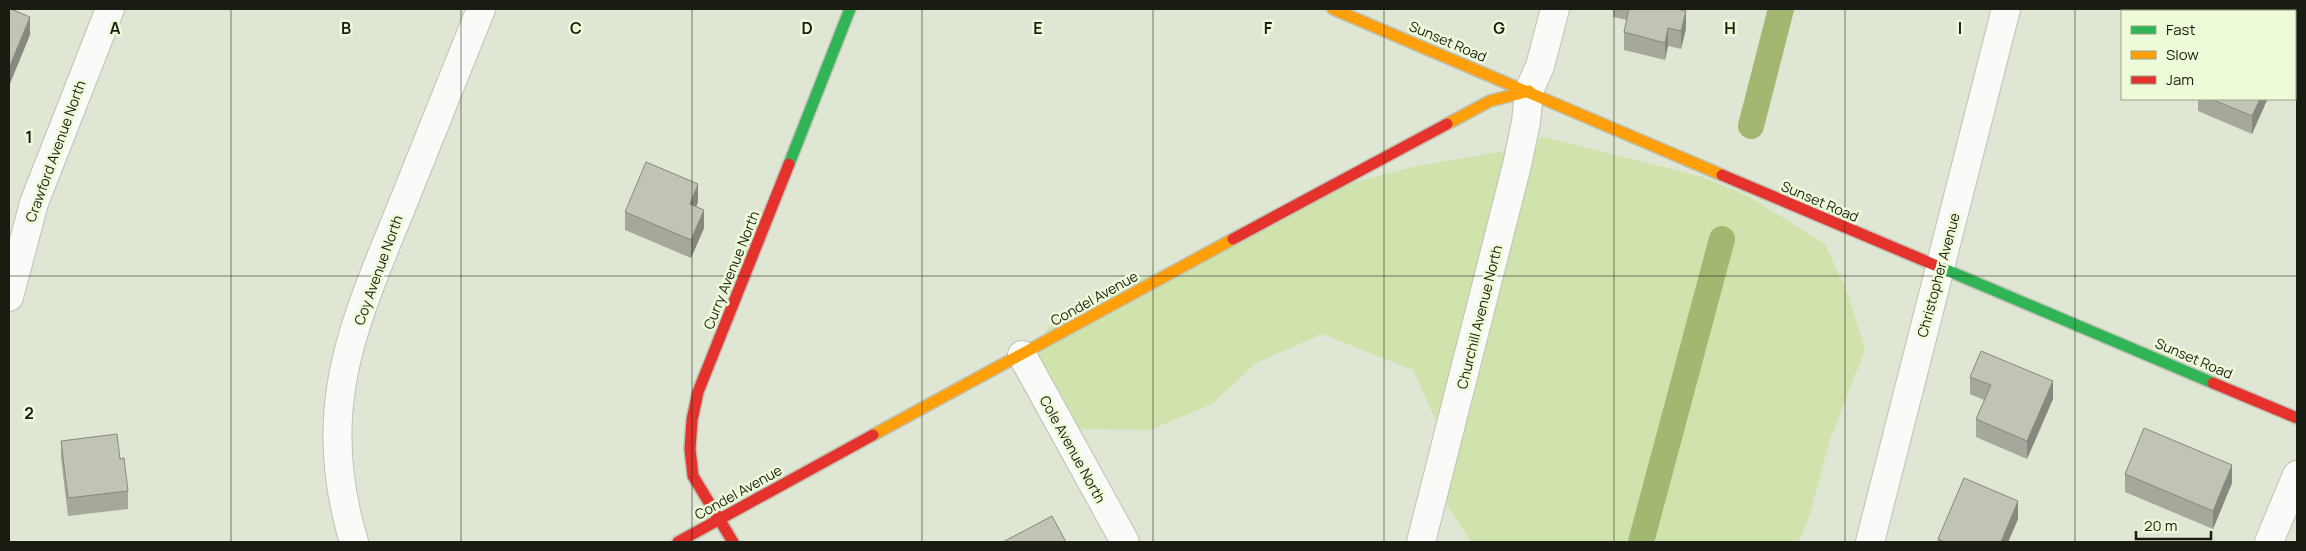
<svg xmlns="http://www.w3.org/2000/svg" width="2306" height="551" font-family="Manrope,sans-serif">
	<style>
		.green { fill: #d0e3ac }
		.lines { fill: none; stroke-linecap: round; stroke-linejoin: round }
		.canal { stroke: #a2b871; stroke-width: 26 }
		.street-casing { stroke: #bdc2b4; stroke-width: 30 }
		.fast-casing { stroke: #bdc2b4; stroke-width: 14 }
		.slow-casing { stroke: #bdc2b4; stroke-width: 14 }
		.jam-casing { stroke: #bdc2b4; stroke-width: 14 }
		.street { stroke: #fafbf8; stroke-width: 28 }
		.fast { stroke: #30b455; stroke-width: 11 }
		.slow { stroke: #ff9f0a; stroke-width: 11 }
		.jam { stroke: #e5322d; stroke-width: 11 }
		.wall { fill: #a4a99c }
		.shaded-wall { fill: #86897f }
		.building { fill: #bfc4b5; stroke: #86897f }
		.grid { fill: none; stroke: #191d11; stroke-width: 1; stroke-opacity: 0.55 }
		.labels { text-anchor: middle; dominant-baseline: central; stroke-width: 5; stroke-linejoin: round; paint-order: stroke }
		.street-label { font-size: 14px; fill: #191d11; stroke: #eefbd8 }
		.grid-label { font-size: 16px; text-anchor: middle; font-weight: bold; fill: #191d11; stroke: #eefbd8; stroke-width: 5; stroke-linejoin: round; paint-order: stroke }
	</style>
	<rect width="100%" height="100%" fill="#dfe6d3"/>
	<path class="green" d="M 1543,137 L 1702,177 L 1748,196 L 1825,244 L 1849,297 L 1865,350 L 1830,439 L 1810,514 L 1798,542 L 1471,542 L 1443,499 L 1437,423 L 1413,370 L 1322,334 L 1256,363 L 1212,404 L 1150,430 L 1077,429 L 1031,359 L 1054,317 L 1099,293 L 1146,277 L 1333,188 L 1417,166 L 1499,152 Z"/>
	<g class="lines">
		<path class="canal" d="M 1751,126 L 1781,9
			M 1641,542 L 1722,239"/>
		<defs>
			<path id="street" d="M 2255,9 L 2261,11
				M 2295,25 L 2297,26
				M 9,297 L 34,203 L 110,9
				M 1022,355 L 1125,542
				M 354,542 C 339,492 333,440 341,389 C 349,331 377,267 399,213 C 426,145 453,77 481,9
				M 1421,542 L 1517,165 L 1526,122 L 1529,91 L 1540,66 L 1555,9
				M 1870,542 L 2006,9
				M 2269,542 L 2297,475"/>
			<path id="fast" d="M 789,164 L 850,9
				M 1937,266 L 2213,383"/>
			<path id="slow" d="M 1333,9 L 1722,175
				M 1447,124 L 1490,101 L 1529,91
				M 873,435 L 1233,239"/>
			<path id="jam" d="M 1722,175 L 1937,266
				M 1233,239 L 1447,124
				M 2213,383 L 2297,418
				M 678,542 L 873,435
				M 733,542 L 693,476 L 690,449 L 692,420 L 698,392 L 789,164"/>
		</defs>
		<use href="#street" class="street-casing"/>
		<use href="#fast" class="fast-casing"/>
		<use href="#slow" class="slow-casing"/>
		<use href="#jam" class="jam-casing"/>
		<use href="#street" class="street"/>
		<use href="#fast" class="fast"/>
		<use href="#slow" class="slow"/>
		<use href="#jam" class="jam"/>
	</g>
	<path class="wall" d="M 1613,9 L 1679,9 L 1686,29 L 1681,49 L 1668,46 L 1665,60 L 1624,50 L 1624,32 L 1627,20 L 1613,17 Z
		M 2198,99 L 2267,99 L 2267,100 L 2252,134 L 2198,111 Z
		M 698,202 L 696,207 L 704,228 L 691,258 L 625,230 L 625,212 Z
		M 1970,377 L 2053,399 L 2027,459 L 1976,437 L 1976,419 L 1984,400 L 1970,394 Z
		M 61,441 L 120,459 L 128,491 L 128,509 L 68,516 L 61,458 Z
		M 2125,474 L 2232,483 L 2213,529 L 2125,492 Z
		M 2018,519 L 2008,542 L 1938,542 L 1938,539 Z"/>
	<path class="shaded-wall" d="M 1686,11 L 1686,29 L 1681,49 L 1681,31 Z
		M 30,17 L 30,35 L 9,86 L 9,68 Z
		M 1668,28 L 1668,46 L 1665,60 L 1665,43 Z
		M 2260,99 L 2267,99 L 2267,100 L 2252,134 L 2252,116 Z
		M 698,184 L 698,202 L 690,222 L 690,204 Z
		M 704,210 L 704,228 L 691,258 L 691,240 Z
		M 2053,381 L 2053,399 L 2027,459 L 2027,441 Z
		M 2232,465 L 2232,483 L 2213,529 L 2213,511 Z
		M 2018,501 L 2018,519 L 2008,542 L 2001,542 Z"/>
	<path class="building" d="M 9,9 L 11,9 L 30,17 L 9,68 Z
		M 1629,9 L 1678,9 L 1686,11 L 1681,31 L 1668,28 L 1665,43 L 1624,32 Z
		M 2211,99 L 2260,99 L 2252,116 Z
		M 646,162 L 698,184 L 690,204 L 704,210 L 691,240 L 625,212 Z
		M 1981,351 L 2053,381 L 2027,441 L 1976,419 L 1991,385 L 1970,377 Z
		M 2144,428 L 2232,465 L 2213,511 L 2125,474 Z
		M 117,434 L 120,459 L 124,458 L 128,491 L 68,498 L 61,441 Z
		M 1964,478 L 2018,501 L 2001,542 L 1945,542 L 1938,539 Z
		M 1052,516 L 1066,542 L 1003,542 Z"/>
	<path class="grid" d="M 231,9 L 231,542M 461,9 L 461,542M 692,9 L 692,542M 922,9 L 922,542M 1153,9 L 1153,542M 1384,9 L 1384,542M 1614,9 L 1614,542M 1845,9 L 1845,542M 2075,9 L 2075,542M 9,276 L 2297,276"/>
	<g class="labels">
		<g class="street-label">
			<text transform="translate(1448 41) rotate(23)">Sunset Road</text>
			<text transform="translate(55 151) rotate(-70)">Crawford Avenue North</text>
			<text transform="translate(1820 201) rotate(23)">Sunset Road</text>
			<text transform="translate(378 270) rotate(-70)">Coy Avenue North</text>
			<text transform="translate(731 270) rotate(-68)">Curry Avenue North</text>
			<text transform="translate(1938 275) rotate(-75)">Christopher Avenue</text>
			<text transform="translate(1094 298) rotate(-29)">Condel Avenue</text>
			<text transform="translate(1479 317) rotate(-76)">Churchill Avenue North</text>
			<text transform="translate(2194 358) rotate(23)">Sunset Road</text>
			<text transform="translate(1073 449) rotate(61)">Cole Avenue North</text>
			<text transform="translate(738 492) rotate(-29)">Condel Avenue</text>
		</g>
	</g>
	<g class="grid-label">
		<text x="115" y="34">A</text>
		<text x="346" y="34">B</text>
		<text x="576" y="34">C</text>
		<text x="807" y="34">D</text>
		<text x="1038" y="34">E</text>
		<text x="1268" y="34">F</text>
		<text x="1499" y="34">G</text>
		<text x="1730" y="34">H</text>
		<text x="1960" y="34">I</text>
		<text x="29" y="143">1</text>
		<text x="29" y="419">2</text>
	</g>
	<rect width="2306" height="551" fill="none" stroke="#191d11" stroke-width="20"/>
	<rect x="2121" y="10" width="175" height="90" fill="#eefbd8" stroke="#99a288"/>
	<rect x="2131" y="26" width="25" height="8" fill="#30b455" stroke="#99a288"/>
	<text x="2166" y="35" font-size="15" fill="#191d11">Fast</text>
	<rect x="2131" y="51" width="25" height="8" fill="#ff9f0a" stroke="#99a288"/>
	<text x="2166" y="60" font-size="15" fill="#191d11">Slow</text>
	<rect x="2131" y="76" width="25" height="8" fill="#e5322d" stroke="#99a288"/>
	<text x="2166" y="85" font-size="15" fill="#191d11">Jam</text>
	<path d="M2136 531v8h75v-8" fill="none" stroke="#191d11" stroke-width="2.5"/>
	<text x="2144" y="531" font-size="15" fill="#191d11" stroke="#eefbd8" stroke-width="4" paint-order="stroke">20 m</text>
</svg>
